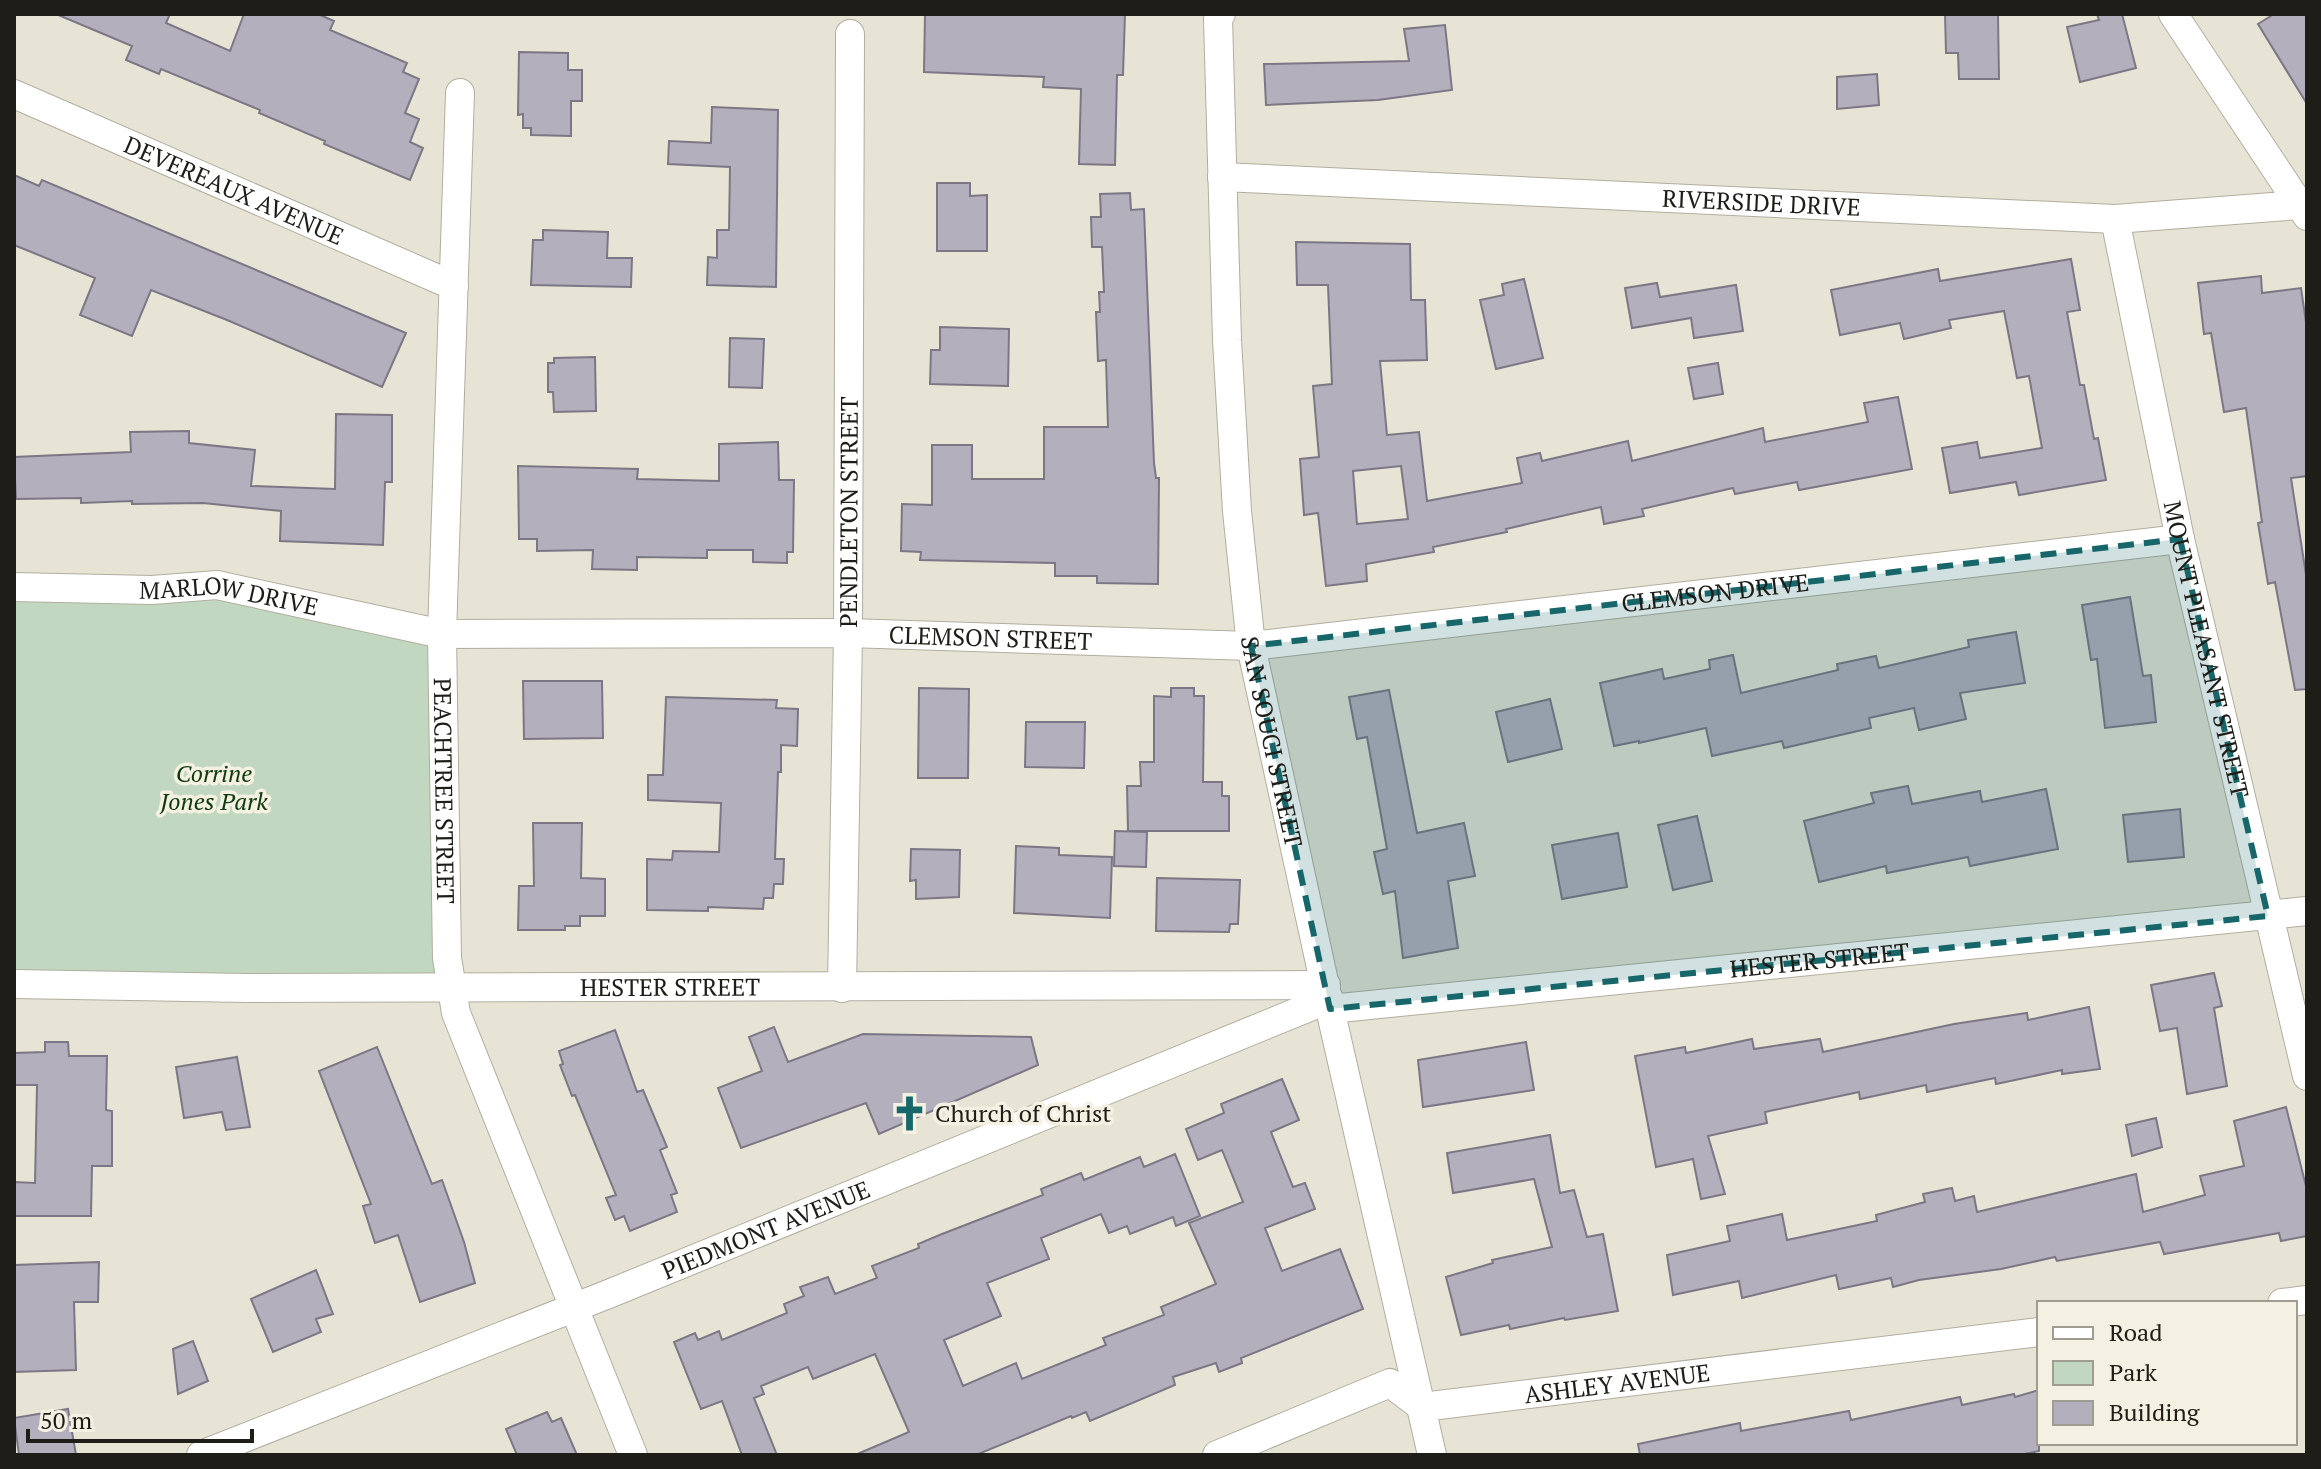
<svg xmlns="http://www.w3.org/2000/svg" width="2321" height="1469" font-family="'PT Serif',serif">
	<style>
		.green { fill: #c1d7c0 }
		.building { fill: #b4afbd; stroke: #7c7785; stroke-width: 2; fill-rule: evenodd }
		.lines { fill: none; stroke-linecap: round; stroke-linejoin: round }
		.minor-casing { stroke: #b1ae9f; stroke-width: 30 }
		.minor { stroke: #fff; stroke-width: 28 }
		.marked { fill: #176669; fill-opacity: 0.2; stroke: #176669; stroke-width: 6; stroke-dasharray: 16 10; stroke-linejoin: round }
		.labels { text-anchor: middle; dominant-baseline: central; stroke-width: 7; stroke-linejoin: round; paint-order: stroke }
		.street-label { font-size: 24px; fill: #1e1d17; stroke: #f5f1e2 }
		.park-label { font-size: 24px; font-style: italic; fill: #0e3b0f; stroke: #f5f1e2 }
		.poi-label { font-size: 24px; fill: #1e1d17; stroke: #f5f1e2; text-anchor: start }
	</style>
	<rect width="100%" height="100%" fill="#e7e4d5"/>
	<path class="green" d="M 217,585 L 442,634 L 452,986 L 14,985 L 14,587 Z"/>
	<path class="building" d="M 56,14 L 170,14 L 166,23 L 230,51 L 244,14 L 318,14 L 334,21 L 330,30 L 407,63 L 403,72 L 419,79 L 405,113 L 419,119 L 410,142 L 423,148 L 410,180 L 324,144 L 325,141 L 259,113 L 260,110 L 161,69 L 159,74 L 126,60 L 132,46 Z
		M 925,14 L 1125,14 L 1123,75 L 1117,75 L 1115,165 L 1079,164 L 1081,89 L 1043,87 L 1044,77 L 924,72 Z
		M 1945,14 L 1998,14 L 1999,79 L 1959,79 L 1958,53 L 1946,53 Z
		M 2097,14 L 2122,14 L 2136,68 L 2080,82 L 2067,27 L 2099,20 Z
		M 2274,14 L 2307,14 L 2307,104 L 2258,24 Z
		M 1445,25 L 1452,90 L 1378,100 L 1266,105 L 1264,64 L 1409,61 L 1404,29 Z
		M 519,52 L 568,53 L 568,70 L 582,70 L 582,101 L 571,101 L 571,136 L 531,135 L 531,128 L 523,128 L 523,114 L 518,115 Z
		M 1877,74 L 1879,105 L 1837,109 L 1837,77 Z
		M 712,107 L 778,110 L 776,287 L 707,285 L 708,257 L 717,258 L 717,230 L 729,230 L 730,167 L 668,164 L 669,141 L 711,143 Z
		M 14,175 L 39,186 L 42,180 L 406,333 L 382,387 L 227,320 L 151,290 L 132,336 L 80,315 L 95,278 L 14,245 Z
		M 937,183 L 970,183 L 970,196 L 987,195 L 987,251 L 937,251 Z
		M 1130,193 L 1131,210 L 1144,209 L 1154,463 L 1156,478 L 1159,478 L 1158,584 L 1097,583 L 1097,576 L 1055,576 L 1055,563 L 920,560 L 921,552 L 901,551 L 902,504 L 932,505 L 932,445 L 972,445 L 972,479 L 1044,479 L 1044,427 L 1108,427 L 1106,360 L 1098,361 L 1096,312 L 1100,312 L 1099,292 L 1104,292 L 1102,247 L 1092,247 L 1091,217 L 1101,217 L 1100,194 Z
		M 543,230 L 608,232 L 607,258 L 632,258 L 631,287 L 531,285 L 533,240 L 543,240 Z
		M 1296,242 L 1410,244 L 1411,300 L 1425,300 L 1427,360 L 1380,361 L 1387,435 L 1419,432 L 1427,501 L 1522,483 L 1517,458 L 1540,453 L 1542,461 L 1628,441 L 1632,461 L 1763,428 L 1765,442 L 1868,422 L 1864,403 L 1898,397 L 1912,469 L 1799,490 L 1797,482 L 1735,494 L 1733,488 L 1642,509 L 1644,516 L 1604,524 L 1601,507 L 1506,529 L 1507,532 L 1433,547 L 1434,552 L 1366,564 L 1367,581 L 1326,586 L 1318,513 L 1304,515 L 1300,459 L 1319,457 L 1313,386 L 1332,384 L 1328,285 L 1297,285 ZM 1401,466 L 1408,519 L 1357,524 L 1353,471 Z
		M 2071,259 L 2080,310 L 2067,312 L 2080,385 L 2084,385 L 2094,439 L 2098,438 L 2106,480 L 2019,495 L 2016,482 L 1950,493 L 1942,448 L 1977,442 L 1980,458 L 2042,448 L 2029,376 L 2017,378 L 2004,311 L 1949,320 L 1951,328 L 1904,339 L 1900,323 L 1840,335 L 1831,290 L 1938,269 L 1940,281 Z
		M 2261,276 L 2262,293 L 2301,288 L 2307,329 L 2307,476 L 2291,478 L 2307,581 L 2307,689 L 2295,690 L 2275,582 L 2268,584 L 2258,523 L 2262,522 L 2246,408 L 2224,412 L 2211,333 L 2204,334 L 2198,283 Z
		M 1524,279 L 1543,358 L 1496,369 L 1480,300 L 1504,295 L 1502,284 Z
		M 1657,283 L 1660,297 L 1736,285 L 1743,331 L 1694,338 L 1691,318 L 1632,328 L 1625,288 Z
		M 940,327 L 1009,329 L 1008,386 L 930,384 L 931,350 L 940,350 Z
		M 730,338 L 764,339 L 762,388 L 729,387 Z
		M 595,357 L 596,411 L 554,412 L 553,392 L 548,392 L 548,363 L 554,363 L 554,358 Z
		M 1718,363 L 1723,394 L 1694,399 L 1688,368 Z
		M 336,414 L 392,415 L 392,482 L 385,482 L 383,545 L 280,541 L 281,511 L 203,503 L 132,504 L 132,501 L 81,503 L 81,498 L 16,499 L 14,457 L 131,452 L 130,432 L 189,431 L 189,443 L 255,450 L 251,486 L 335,489 Z
		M 778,442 L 779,480 L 794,480 L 793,552 L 787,552 L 787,563 L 753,562 L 753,550 L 707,550 L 707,558 L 637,557 L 637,570 L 592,569 L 593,550 L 537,551 L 537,539 L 519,539 L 518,466 L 638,469 L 637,479 L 719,481 L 719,444 Z
		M 2130,597 L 2143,676 L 2151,675 L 2156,722 L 2105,728 L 2097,659 L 2091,660 L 2082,605 Z
		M 2016,632 L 2025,683 L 1960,693 L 1966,719 L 1919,730 L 1914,708 L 1869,718 L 1871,728 L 1784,748 L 1782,741 L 1712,756 L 1706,728 L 1639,743 L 1639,741 L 1614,746 L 1600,683 L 1662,669 L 1664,679 L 1710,669 L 1709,660 L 1733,655 L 1741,693 L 1838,670 L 1837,664 L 1876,656 L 1879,668 L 1969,647 L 1968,640 Z
		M 523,681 L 602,681 L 603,738 L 524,739 Z
		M 919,688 L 969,689 L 968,778 L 918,778 Z
		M 1171,688 L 1194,688 L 1194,696 L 1204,696 L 1203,782 L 1222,782 L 1222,796 L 1229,796 L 1229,831 L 1128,831 L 1127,786 L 1141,786 L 1140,762 L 1154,762 L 1154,696 L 1171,697 Z
		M 1389,690 L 1417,833 L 1464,823 L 1475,876 L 1448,881 L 1458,948 L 1403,958 L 1395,891 L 1383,894 L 1374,852 L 1387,849 L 1367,737 L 1357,739 L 1349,697 Z
		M 666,697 L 777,700 L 776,708 L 798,709 L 797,746 L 781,745 L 781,772 L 778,772 L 775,859 L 784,859 L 783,884 L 774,884 L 773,898 L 764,898 L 763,909 L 708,907 L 708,911 L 647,910 L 647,859 L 672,860 L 673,851 L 719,852 L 721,803 L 648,800 L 648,775 L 663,775 Z
		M 1550,699 L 1562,749 L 1508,762 L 1496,712 Z
		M 1026,722 L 1085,722 L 1084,768 L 1025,767 Z
		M 1908,786 L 1912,804 L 1980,791 L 1982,802 L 2046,789 L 2058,849 L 1970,866 L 1968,857 L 1887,873 L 1886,866 L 1819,882 L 1804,821 L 1874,803 L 1871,793 Z
		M 2180,809 L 2184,857 L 2128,862 L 2123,815 Z
		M 1697,816 L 1712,881 L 1673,890 L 1658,825 Z
		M 533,823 L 582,823 L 581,878 L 605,879 L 605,916 L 580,916 L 580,926 L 565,926 L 565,930 L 518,930 L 519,886 L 534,886 Z
		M 1115,831 L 1147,832 L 1146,867 L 1114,866 Z
		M 1618,833 L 1627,887 L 1562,899 L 1552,845 Z
		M 1016,846 L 1059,848 L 1059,855 L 1112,857 L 1110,918 L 1014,913 Z
		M 911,849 L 960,850 L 959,897 L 916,899 L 916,880 L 910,881 Z
		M 1157,878 L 1240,880 L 1238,924 L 1230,924 L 1229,932 L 1156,931 Z
		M 2214,973 L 2222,1006 L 2214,1008 L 2227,1086 L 2187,1094 L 2177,1028 L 2160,1031 L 2151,985 Z
		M 2089,1007 L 2100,1069 L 2062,1074 L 2062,1070 L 1996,1084 L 1995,1078 L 1927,1092 L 1926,1085 L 1860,1099 L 1859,1092 L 1765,1112 L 1767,1123 L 1708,1136 L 1725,1194 L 1701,1199 L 1693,1159 L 1656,1167 L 1635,1056 L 1685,1047 L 1686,1053 L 1752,1039 L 1754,1049 L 1820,1039 L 1823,1052 L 1954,1024 L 2027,1013 L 2028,1020 Z
		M 774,1027 L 788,1062 L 863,1034 L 1031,1037 L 1038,1065 L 879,1134 L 866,1103 L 741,1148 L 718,1088 L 762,1071 L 749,1037 Z
		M 615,1030 L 637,1092 L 643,1090 L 667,1147 L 660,1150 L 677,1193 L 671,1195 L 677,1212 L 630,1231 L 624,1216 L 615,1220 L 606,1198 L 616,1195 L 575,1095 L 572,1096 L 560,1065 L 563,1064 L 559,1051 Z
		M 45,1042 L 68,1042 L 69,1056 L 107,1056 L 106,1110 L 112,1111 L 112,1166 L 92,1166 L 91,1216 L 14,1216 L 14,1182 L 35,1183 L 37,1085 L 14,1085 L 14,1053 L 45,1052 Z
		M 1526,1042 L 1534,1090 L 1423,1107 L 1418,1060 Z
		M 377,1047 L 432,1184 L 442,1180 L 464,1242 L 475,1283 L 420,1302 L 398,1235 L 375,1243 L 363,1206 L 371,1204 L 319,1071 Z
		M 237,1057 L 250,1127 L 226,1130 L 222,1112 L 184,1118 L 176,1067 Z
		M 1282,1079 L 1299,1120 L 1271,1132 L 1293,1187 L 1305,1183 L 1315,1209 L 1265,1228 L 1282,1271 L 1340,1249 L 1363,1309 L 1241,1358 L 1242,1363 L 1219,1372 L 1216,1363 L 1173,1377 L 1175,1385 L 1090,1421 L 1086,1412 L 1072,1418 L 1071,1416 L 976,1455 L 855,1455 L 909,1432 L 875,1354 L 813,1379 L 808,1367 L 761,1386 L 764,1394 L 754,1398 L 777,1455 L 742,1455 L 722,1401 L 701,1409 L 674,1342 L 695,1333 L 698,1340 L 719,1331 L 722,1340 L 787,1313 L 784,1304 L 804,1296 L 800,1287 L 828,1277 L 835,1294 L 877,1278 L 872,1266 L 919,1248 L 918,1244 L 942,1234 L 1043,1195 L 1041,1189 L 1081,1173 L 1084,1180 L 1140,1157 L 1144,1167 L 1175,1154 L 1200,1216 L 1176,1226 L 1173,1217 L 1130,1234 L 1127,1226 L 1109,1233 L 1101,1214 L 1041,1238 L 1049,1259 L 987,1283 L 1001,1316 L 944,1340 L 963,1386 L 1016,1363 L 1022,1379 L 1106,1345 L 1103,1338 L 1164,1315 L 1161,1307 L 1216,1284 L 1189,1223 L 1243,1202 L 1222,1150 L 1198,1160 L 1186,1129 L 1224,1113 L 1221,1104 Z
		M 2286,1107 L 2307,1190 L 2307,1236 L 2281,1241 L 2279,1233 L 2164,1254 L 2160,1242 L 2057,1261 L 2055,1257 L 2001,1269 L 1919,1280 L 1893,1287 L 1891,1278 L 1839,1289 L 1836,1275 L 1742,1298 L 1739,1281 L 1673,1295 L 1667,1255 L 1730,1241 L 1727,1226 L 1782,1214 L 1787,1240 L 1877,1221 L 1876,1215 L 1925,1202 L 1923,1194 L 1952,1188 L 1955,1201 L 1974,1196 L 1977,1212 L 2136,1174 L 2143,1212 L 2205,1195 L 2200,1176 L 2244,1166 L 2234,1121 Z
		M 2156,1118 L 2162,1147 L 2132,1156 L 2126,1125 Z
		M 1550,1135 L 1560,1193 L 1574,1190 L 1587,1237 L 1603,1234 L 1618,1311 L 1565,1320 L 1564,1318 L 1510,1329 L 1509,1325 L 1461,1335 L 1446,1277 L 1493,1263 L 1492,1260 L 1552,1247 L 1534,1179 L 1453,1193 L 1447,1153 Z
		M 99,1262 L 98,1302 L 74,1302 L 76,1370 L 14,1372 L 14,1265 Z
		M 316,1270 L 333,1314 L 316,1319 L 321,1332 L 273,1352 L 251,1299 Z
		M 193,1341 L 208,1381 L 178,1394 L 173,1349 Z
		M 2039,1390 L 2039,1451 L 2019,1455 L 1640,1455 L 1638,1444 L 1740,1423 L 1741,1431 L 1849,1411 L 1851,1420 L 1960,1397 L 1962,1405 L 2014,1394 L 2015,1397 Z
		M 68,1409 L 76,1455 L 19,1455 L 14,1418 Z
		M 547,1412 L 552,1422 L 561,1418 L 577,1455 L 517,1455 L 506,1429 Z"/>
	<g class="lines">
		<defs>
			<g id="minor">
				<path id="s1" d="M 1221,14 L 1218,18 L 1227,340 L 1237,511 L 1251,646 L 1330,1009 L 1432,1455"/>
				<path d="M 2173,14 L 2307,216"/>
				<path id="s2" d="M 460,93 L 442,634 L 447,958 L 456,1013 L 633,1455"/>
				<path id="s3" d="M 14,94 L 454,286"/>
				<path id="s4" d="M 1222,177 L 2115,219 L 2299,205"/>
				<path id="s5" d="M 2115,219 L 2180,539 L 2307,1076"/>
				<path id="s6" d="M 14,587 L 152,590 L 217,585 L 442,634 L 848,633 L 1251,646 L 2180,539"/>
				<path id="s7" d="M 14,984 L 247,988 L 1326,985"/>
				<path id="s8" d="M 842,988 L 848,633 L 850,34"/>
				<path id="s9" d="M 1330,1009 L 2307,911"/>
				<path d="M 2282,1303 L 2307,1300"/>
				<path id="s10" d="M 201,1455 L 611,1293 L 1329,999"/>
				<path id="s11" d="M 1217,1455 L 1390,1383 L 1422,1407 L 2039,1332"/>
			</g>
		</defs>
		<use href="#minor" class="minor-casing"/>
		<use href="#minor" class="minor"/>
	</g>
	<path class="marked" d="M 2180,539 L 2268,916 L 1330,1009 L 1251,646 Z"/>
	<defs>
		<symbol id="church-bare" viewBox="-9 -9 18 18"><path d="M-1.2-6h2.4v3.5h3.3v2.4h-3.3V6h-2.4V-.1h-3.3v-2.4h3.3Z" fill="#176669" stroke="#f5f1e2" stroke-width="2.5" paint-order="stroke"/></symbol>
	</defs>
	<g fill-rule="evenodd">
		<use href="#church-bare" x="884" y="1088" width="51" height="51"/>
	</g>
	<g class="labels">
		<g class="street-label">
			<text stroke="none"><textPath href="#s3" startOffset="240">DEVEREAUX AVENUE</textPath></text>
			<text stroke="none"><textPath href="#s4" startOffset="540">RIVERSIDE DRIVE</textPath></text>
			<text stroke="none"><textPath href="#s8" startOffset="476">PENDLETON STREET</textPath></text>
			<text stroke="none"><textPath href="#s6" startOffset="1710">CLEMSON DRIVE</textPath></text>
			<text stroke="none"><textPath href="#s6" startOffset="216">MARLOW DRIVE</textPath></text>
			<text stroke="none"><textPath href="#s6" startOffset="982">CLEMSON STREET</textPath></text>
			<text stroke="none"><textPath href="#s5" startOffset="440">MOUNT PLEASANT STREET</textPath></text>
			<text stroke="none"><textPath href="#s1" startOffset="732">SAN SOUCI STREET</textPath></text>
			<text stroke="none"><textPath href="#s2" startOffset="698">PEACHTREE STREET</textPath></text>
			<text stroke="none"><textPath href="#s9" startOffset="492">HESTER STREET</textPath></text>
			<text stroke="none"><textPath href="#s7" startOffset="656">HESTER STREET</textPath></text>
			<text stroke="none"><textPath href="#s10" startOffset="608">PIEDMONT AVENUE</textPath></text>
			<text stroke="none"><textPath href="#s11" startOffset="424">ASHLEY AVENUE</textPath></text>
		</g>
		<g class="park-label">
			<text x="214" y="773">Corrine<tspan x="214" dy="28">Jones Park</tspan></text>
		</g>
		<g class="poi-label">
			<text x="935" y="1113">Church of Christ</text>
		</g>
	</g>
	<rect width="2321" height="1469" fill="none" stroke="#1e1d17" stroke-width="32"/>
	<rect x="2037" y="1301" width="260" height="144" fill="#f5f1e2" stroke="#9f9c91" stroke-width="2"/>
	<rect x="2053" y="1327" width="40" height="12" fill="#ffffff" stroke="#9f9c91" stroke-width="2"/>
	<text x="2109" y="1341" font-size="24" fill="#1e1d17">Road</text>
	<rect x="2053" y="1361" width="40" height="24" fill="#c1d7c0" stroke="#9f9c91" stroke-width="2"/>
	<text x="2109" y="1381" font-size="24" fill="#1e1d17">Park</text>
	<rect x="2053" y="1401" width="40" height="24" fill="#b4afbd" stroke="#9f9c91" stroke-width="2"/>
	<text x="2109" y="1421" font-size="24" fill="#1e1d17">Building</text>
	<path d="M28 1429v12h224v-12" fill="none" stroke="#1e1d17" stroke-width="4"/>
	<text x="40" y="1429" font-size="24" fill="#1e1d17" stroke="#f5f1e2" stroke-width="6" paint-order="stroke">50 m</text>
</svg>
